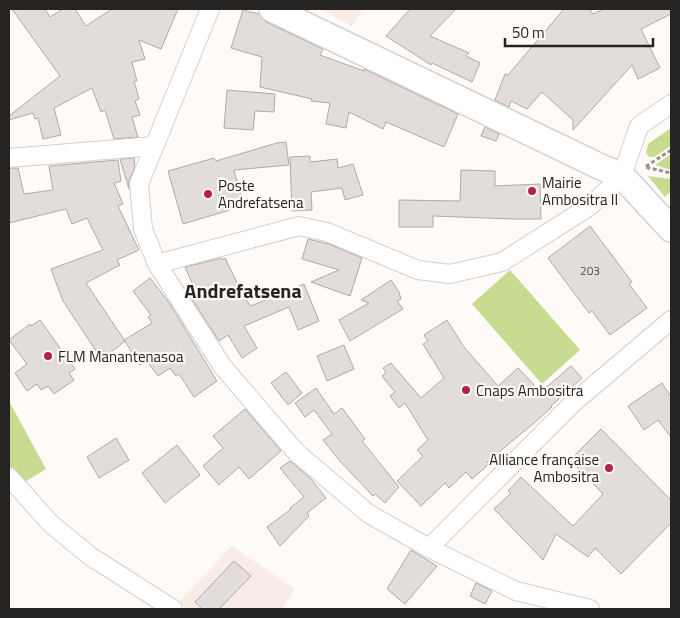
<svg xmlns="http://www.w3.org/2000/svg" width="680" height="618" font-family="'Titillium Web',sans-serif">
	<style>
		.built { fill: #f9ece6 }
		.green { fill: #c7db91 }
		.building { fill: #e2dddb; stroke: #aeaaa8 }
		.lines { fill: none; stroke-linecap: round; stroke-linejoin: round }
		.street-casing { stroke: #d5d0ce; stroke-width: 20 }
		.secondary-casing { stroke: #d5d0ce; stroke-width: 28 }
		.path { stroke: #969391; stroke-width: 3; stroke-dasharray: 4 2.5; stroke-linecap: butt }
		.street { stroke: #fff; stroke-width: 18 }
		.secondary { stroke: #fff; stroke-width: 25 }
		.poi-dot { fill: #b42246; stroke: #fefaf7; stroke-width: 2 }
		.labels { text-anchor: middle; dominant-baseline: central; stroke-width: 4.5; stroke-linejoin: round; paint-order: stroke }
		.number-label { font-size: 12px; fill: #555251 }
		.poi-label { font-size: 15px; fill: #262423; stroke: #fefaf7; text-anchor: start }
		.district-label { font-size: 20px; font-weight: bold; fill: #262423; stroke: #fefaf7 }
	</style>
	<rect width="100%" height="100%" fill="#fefaf7"/>
	<path class="built" d="M 320,9 L 363,9 L 352,26 Z
		M 232,546 L 295,589 L 282,609 L 189,609 L 178,603 Z"/>
	<path class="green" d="M 671,128 L 671,146 L 654,157 L 649,157 L 646,152 L 648,144 Z
		M 671,154 L 671,170 L 655,165 Z
		M 648,176 L 671,179 L 671,191 L 665,197 Z
		M 510,270 L 580,350 L 542,384 L 472,304 Z
		M 9,401 L 46,469 L 9,492 Z"/>
	<path class="building" d="M 12,9 L 45,9 L 50,17 L 63,9 L 75,9 L 86,26 L 112,9 L 178,9 L 161,49 L 139,40 L 145,59 L 132,62 L 137,81 L 134,81 L 139,99 L 135,101 L 140,115 L 132,117 L 138,137 L 114,139 L 105,110 L 101,112 L 92,88 L 54,108 L 61,135 L 43,139 L 38,118 L 35,119 L 33,113 L 9,120 L 9,116 L 60,76 Z
		M 410,9 L 456,9 L 430,36 L 469,53 L 466,56 L 480,63 L 472,82 L 432,63 L 431,65 L 386,36 Z
		M 564,9 L 590,9 L 593,14 L 604,9 L 671,9 L 671,14 L 641,29 L 660,68 L 638,79 L 632,65 L 573,130 L 573,120 L 542,92 L 527,109 L 511,101 L 509,107 L 495,100 L 505,74 L 508,75 Z
		M 243,10 L 259,14 L 266,22 L 323,49 L 320,55 L 364,71 L 364,69 L 458,114 L 444,147 L 386,122 L 383,129 L 349,112 L 346,128 L 326,124 L 330,103 L 311,101 L 312,99 L 260,87 L 262,57 L 231,48 Z
		M 227,90 L 275,94 L 274,112 L 255,111 L 253,130 L 224,128 Z
		M 485,127 L 499,134 L 496,141 L 481,136 Z
		M 286,142 L 289,165 L 234,170 L 242,201 L 228,205 L 230,210 L 183,224 L 168,171 L 214,158 L 216,161 L 277,143 Z
		M 310,156 L 310,162 L 337,159 L 338,168 L 353,164 L 363,195 L 345,200 L 342,188 L 311,192 L 312,210 L 292,211 L 290,157 Z
		M 134,158 L 135,167 L 129,180 L 129,189 L 120,159 Z
		M 118,160 L 121,181 L 114,183 L 123,204 L 118,206 L 139,250 L 117,260 L 120,265 L 86,283 L 125,341 L 110,353 L 96,351 L 63,301 L 51,269 L 103,250 L 87,218 L 72,224 L 66,209 L 9,223 L 9,168 L 18,168 L 24,194 L 53,190 L 49,166 Z
		M 461,170 L 495,171 L 495,186 L 540,184 L 541,219 L 512,219 L 433,216 L 433,227 L 399,227 L 399,200 L 460,201 Z
		M 590,226 L 632,282 L 629,284 L 647,308 L 610,335 L 592,311 L 589,313 L 548,258 Z
		M 308,239 L 329,244 L 362,258 L 350,296 L 311,282 L 339,270 L 302,259 Z
		M 222,258 L 223,260 L 225,258 L 246,301 L 247,301 L 251,306 L 304,284 L 319,321 L 298,330 L 289,307 L 244,326 L 257,348 L 242,358 L 228,335 L 219,341 L 192,299 L 198,296 L 185,267 Z
		M 150,278 L 170,304 L 217,381 L 194,397 L 179,374 L 176,376 L 170,368 L 158,376 L 147,361 L 140,365 L 124,340 L 152,323 L 148,317 L 151,315 L 133,291 Z
		M 391,280 L 399,292 L 401,299 L 397,301 L 403,309 L 350,341 L 339,320 L 369,303 L 361,300 Z
		M 40,320 L 75,369 L 69,373 L 74,380 L 54,394 L 48,386 L 41,390 L 37,384 L 27,391 L 15,373 L 27,364 L 9,340 L 30,324 L 31,326 Z
		M 447,320 L 464,347 L 498,386 L 518,368 L 541,392 L 571,366 L 582,378 L 551,406 L 552,407 L 540,418 L 487,462 L 489,464 L 472,479 L 466,472 L 449,488 L 445,483 L 421,506 L 397,481 L 423,456 L 417,450 L 428,440 L 405,403 L 399,408 L 390,396 L 395,392 L 382,376 L 386,373 L 383,368 L 391,363 L 421,398 L 444,378 L 423,344 L 428,341 L 424,335 Z
		M 344,345 L 354,369 L 327,381 L 317,356 Z
		M 286,372 L 302,393 L 288,405 L 271,383 Z
		M 662,383 L 671,397 L 671,437 L 658,420 L 644,430 L 628,406 Z
		M 316,388 L 334,414 L 342,408 L 365,439 L 362,441 L 399,487 L 385,503 L 375,494 L 373,496 L 338,459 L 323,440 L 332,434 L 314,410 L 305,417 L 295,403 Z
		M 245,409 L 281,451 L 249,479 L 239,467 L 219,485 L 203,466 L 223,448 L 213,436 Z
		M 601,429 L 671,500 L 671,523 L 621,574 L 595,548 L 588,557 L 556,534 L 543,560 L 494,509 L 511,493 L 508,491 L 521,477 L 573,526 L 603,494 L 570,460 Z
		M 116,438 L 129,460 L 99,478 L 87,457 Z
		M 177,445 L 200,475 L 165,503 L 142,473 Z
		M 290,461 L 310,478 L 326,498 L 307,513 L 309,516 L 280,546 L 267,527 L 291,509 L 290,508 L 304,497 L 280,468 Z
		M 411,550 L 437,566 L 405,604 L 387,589 Z
		M 234,561 L 251,576 L 219,609 L 202,609 L 195,602 Z
		M 476,583 L 492,591 L 485,604 L 470,596 Z"/>
	<g class="lines">
		<defs>
			<path id="street" d="M 210,9 L 139,184 L 143,229 L 157,264 L 223,367 L 296,452 L 369,514 L 429,548 L 516,591 L 590,609
				M 9,158 L 154,146
				M 157,264 L 299,226 L 327,232 L 418,270 L 450,274 L 502,262 L 590,206 L 622,176 L 639,126 L 671,104
				M 9,477 L 51,524 L 90,556 L 173,609
				M 429,548 L 573,403 L 671,320"/>
			<path id="secondary" d="M 272,9 L 601,167 L 622,176 L 671,229"/>
		</defs>
		<use href="#street" class="street-casing"/>
		<use href="#secondary" class="secondary-casing"/>
		<path class="path" d="M 671,150 L 645,167 L 671,173"/>
		<use href="#street" class="street"/>
		<use href="#secondary" class="secondary"/>
	</g>
	<g class="poi-dot">
		<circle cx="532" cy="191" r="5"/>
		<circle cx="208" cy="194" r="5"/>
		<circle cx="48" cy="356" r="5"/>
		<circle cx="466" cy="390" r="5"/>
		<circle cx="609" cy="468" r="5"/>
	</g>
	<g class="labels">
		<g class="number-label">
			<text x="590" y="270">203</text>
		</g>
		<g class="poi-label">
			<text x="542" y="182">Mairie<tspan x="542" dy="17">Ambositra II</tspan></text>
			<text x="218" y="185">Poste<tspan x="218" dy="17">Andrefatsena</tspan></text>
			<text x="58" y="356">FLM Manantenasoa</text>
			<text x="476" y="390">Cnaps Ambositra</text>
			<text x="599" y="459" text-anchor="end">Alliance française<tspan x="599" dy="17">Ambositra</tspan></text>
		</g>
		<g class="district-label">
			<text x="243" y="290">Andrefatsena</text>
		</g>
	</g>
	<rect width="680" height="618" fill="none" stroke="#262423" stroke-width="20"/>
	<path d="M505 38v8h148v-8" fill="none" stroke="#262423" stroke-width="2.5"/>
	<text x="512" y="38" font-size="15" fill="#262423" stroke="#fefaf7" stroke-width="4" paint-order="stroke">50 m</text>
</svg>
